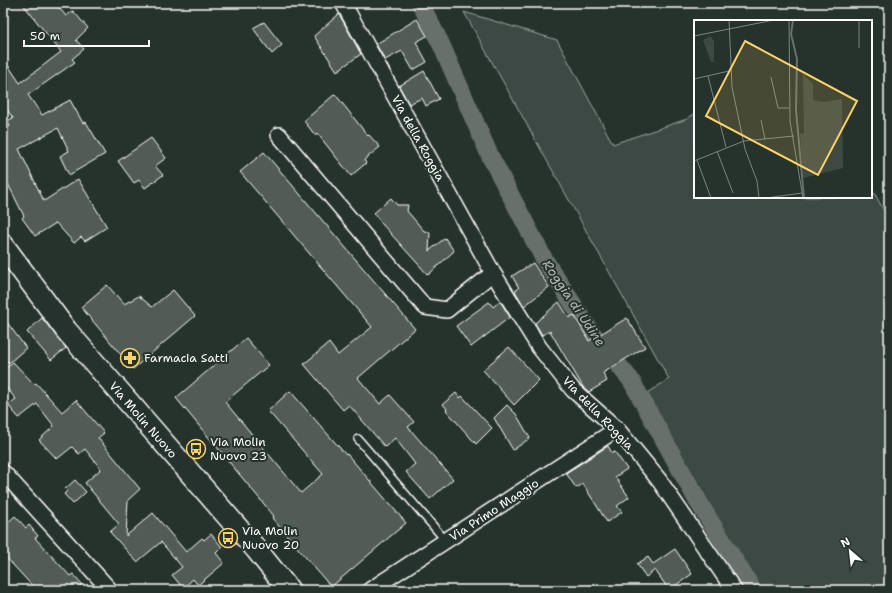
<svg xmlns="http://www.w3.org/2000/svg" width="892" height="593" font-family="'Shantell Sans',sans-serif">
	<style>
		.grass { fill: #3e4944; stroke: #9ea4a2 }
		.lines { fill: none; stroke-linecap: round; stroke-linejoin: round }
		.canal { stroke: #67706c; stroke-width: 18 }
		.building { fill: #515c57; stroke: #fff }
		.lane-casing { stroke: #fff; stroke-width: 10 }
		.street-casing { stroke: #fff; stroke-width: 18 }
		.secondary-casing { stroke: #fff; stroke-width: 24 }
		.lane { stroke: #26332d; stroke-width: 7 }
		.street { stroke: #26332d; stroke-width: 15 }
		.secondary { stroke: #26332d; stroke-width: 21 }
		.labels { text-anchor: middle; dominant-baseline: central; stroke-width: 4; stroke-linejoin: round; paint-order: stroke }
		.street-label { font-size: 12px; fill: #fff; stroke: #26332d }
		.poi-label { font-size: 12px; fill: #fff; stroke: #26332d; text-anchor: start }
		.water-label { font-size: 13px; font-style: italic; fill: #b3b8b6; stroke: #26332d }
		.inset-river { fill: none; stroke: #67706c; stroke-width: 2 }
		.inset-road { fill: none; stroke: #7d8581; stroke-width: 1 }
		.view { fill: #ffd166; fill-opacity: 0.15; stroke: #ffd166; stroke-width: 2 }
		.inset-edge { fill: none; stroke: #fff; stroke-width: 2 }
	</style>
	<rect width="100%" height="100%" fill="#26332d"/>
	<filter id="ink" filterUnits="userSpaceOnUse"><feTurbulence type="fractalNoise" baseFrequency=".025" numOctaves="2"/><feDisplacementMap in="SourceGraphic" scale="8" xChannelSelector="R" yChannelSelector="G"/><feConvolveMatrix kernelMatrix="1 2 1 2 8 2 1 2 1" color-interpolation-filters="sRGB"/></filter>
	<g filter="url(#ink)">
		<path class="grass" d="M 464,12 L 557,40 L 613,144 L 687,119 L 695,113 L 695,197 L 871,197 L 871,187 L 889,220 L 889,583 L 882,590 L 761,590 L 733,546 L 647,393 L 669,379 Z"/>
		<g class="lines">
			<path class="canal" d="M 420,3 L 441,44 L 490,156 L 544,259 L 591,332 L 631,380 L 697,500 L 753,590"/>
		</g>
		<path class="building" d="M 22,3 L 55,3 L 66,16 L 73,11 L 88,28 L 76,40 L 84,49 L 72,59 L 75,62 L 28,95 L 42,115 L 70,100 L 83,123 L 86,122 L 105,154 L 69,175 L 60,156 L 69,151 L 58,128 L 19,149 L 44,201 L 78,179 L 107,227 L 85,241 L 81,237 L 74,243 L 56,223 L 35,236 L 22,218 L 24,216 L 3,174 L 3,130 L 10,126 L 7,121 L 13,118 L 3,104 L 3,58 L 20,83 L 61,52 Z
			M 339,14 L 361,54 L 337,71 L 314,36 Z
			M 417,19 L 427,36 L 416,42 L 427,62 L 413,70 L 402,51 L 385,60 L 376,44 Z
			M 264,22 L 282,45 L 272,54 L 253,28 Z
			M 424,71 L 439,99 L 426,106 L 422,98 L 409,104 L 399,86 Z
			M 335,94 L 368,136 L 369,135 L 380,147 L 364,160 L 366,163 L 351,176 L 317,133 L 315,135 L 304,121 Z
			M 151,138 L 166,158 L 155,166 L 163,175 L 145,188 L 139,180 L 134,183 L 118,161 Z
			M 264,152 L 415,329 L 358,378 L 380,404 L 390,395 L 414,422 L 408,427 L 453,479 L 430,499 L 406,472 L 415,464 L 395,438 L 385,447 L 349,405 L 343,410 L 304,364 L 329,343 L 338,355 L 372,327 L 240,172 Z
			M 391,198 L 397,205 L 408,205 L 407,211 L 424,231 L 430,232 L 429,251 L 445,238 L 454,251 L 428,275 L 382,224 L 374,213 Z
			M 533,263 L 549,287 L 524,306 L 515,291 L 519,288 L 512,276 Z
			M 107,285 L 124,304 L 139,296 L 152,307 L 173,290 L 195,316 L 133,369 L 81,307 Z
			M 500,301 L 510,317 L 471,347 L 456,326 L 489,302 L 493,307 Z
			M 559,302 L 569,318 L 574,315 L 589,341 L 627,318 L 645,347 L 603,373 L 607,381 L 589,392 L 583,387 L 550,331 L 542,335 L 535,323 Z
			M 3,317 L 26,348 L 9,363 L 3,356 Z
			M 42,318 L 66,348 L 51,360 L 27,332 Z
			M 246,338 L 269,365 L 225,402 L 301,493 L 323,474 L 268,411 L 290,391 L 346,455 L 347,454 L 406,523 L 331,587 L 272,518 L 274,516 L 176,398 Z
			M 509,347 L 539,380 L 514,405 L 483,370 Z
			M 13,362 L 34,384 L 36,383 L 62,412 L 76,400 L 104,433 L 98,438 L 103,444 L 140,489 L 128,500 L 126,536 L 153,513 L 186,552 L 202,538 L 204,540 L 211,534 L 222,547 L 216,553 L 224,563 L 198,585 L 193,579 L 183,588 L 172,575 L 182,567 L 161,542 L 137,562 L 110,532 L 119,524 L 85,483 L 101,469 L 85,449 L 79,454 L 72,447 L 57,459 L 39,440 L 54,426 L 37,404 L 19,418 L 8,405 L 16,399 L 3,384 L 3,371 Z
			M 456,393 L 460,398 L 462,396 L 492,428 L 476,444 L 446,410 L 447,409 L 443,404 Z
			M 507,405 L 516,414 L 530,438 L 513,450 L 494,418 Z
			M 608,446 L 612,453 L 615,452 L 627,469 L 615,477 L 629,497 L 617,506 L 622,512 L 607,522 L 583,484 L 576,488 L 566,473 Z
			M 75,480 L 86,492 L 73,504 L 64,494 L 67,491 L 65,489 Z
			M 15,516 L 26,528 L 29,525 L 38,536 L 35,538 L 70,576 L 73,574 L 82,584 L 79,587 L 82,590 L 36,590 L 3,554 L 3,527 Z
			M 675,549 L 692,574 L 669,590 L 655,570 L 646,577 L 637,564 L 648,557 L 653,564 Z"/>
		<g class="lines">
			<defs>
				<path id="lane" d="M 358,439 L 446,541"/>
				<path id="street" d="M 343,3 L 493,273 L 539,347 L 573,390 L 617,429 L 659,480 L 734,590
					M 279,135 L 425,307 L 447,310 L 493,273
					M 3,472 L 110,590
					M 370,590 L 617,429"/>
				<path id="secondary" d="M 3,245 L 66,330 L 256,549 L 289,590"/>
			</defs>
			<use href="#lane" class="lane-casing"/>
			<use href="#street" class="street-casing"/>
			<use href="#secondary" class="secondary-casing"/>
			<use href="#lane" class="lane"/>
			<use href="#street" class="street"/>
			<use href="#secondary" class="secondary"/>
		</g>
	</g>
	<defs>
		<symbol id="pharmacy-ring" viewBox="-11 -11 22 22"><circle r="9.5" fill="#26332d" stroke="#ffd166" stroke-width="1.5"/><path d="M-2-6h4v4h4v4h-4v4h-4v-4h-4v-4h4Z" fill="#ffd166"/></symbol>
		<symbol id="bus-ring" viewBox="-11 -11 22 22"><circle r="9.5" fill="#26332d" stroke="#ffd166" stroke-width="1.5"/><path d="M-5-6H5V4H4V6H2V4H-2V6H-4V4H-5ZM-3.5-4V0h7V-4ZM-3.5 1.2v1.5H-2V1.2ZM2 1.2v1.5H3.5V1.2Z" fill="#ffd166"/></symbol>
	</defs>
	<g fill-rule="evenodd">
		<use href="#pharmacy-ring" x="119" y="347" width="22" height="22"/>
		<use href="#bus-ring" x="185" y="438" width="22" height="22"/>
		<use href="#bus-ring" x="217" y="527" width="22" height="22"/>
	</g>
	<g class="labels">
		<g class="street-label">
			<text transform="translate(418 138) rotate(61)">Via della Roggia</text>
			<text transform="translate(598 413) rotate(46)">Via della Roggia</text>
			<text transform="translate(143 420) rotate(49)">Via Molin Nuovo</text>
			<text transform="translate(494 510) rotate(-33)">Via Primo Maggio</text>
		</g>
		<g class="poi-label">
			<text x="144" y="358">Farmacia Satti</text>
			<text x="210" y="442">Via Molin<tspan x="210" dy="14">Nuovo 23</tspan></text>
			<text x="242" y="531">Via Molin<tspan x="242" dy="14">Nuovo 20</tspan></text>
		</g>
		<g class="water-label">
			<text transform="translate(574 303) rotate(56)">Roggia di Udine</text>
		</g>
	</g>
	<g transform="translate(694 20)">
		<rect width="178" height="178" fill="#26332d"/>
		<path d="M 109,54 L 119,64 L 119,80 L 130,82 L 148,79 L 149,148 L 109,158 L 106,114 L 110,113 Z" fill="#3e4944"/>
		<path d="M 16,16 L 20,21 L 20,42 L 17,42 L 9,20 Z" fill="#3e4944"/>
		<path class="inset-river" d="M 99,0 L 97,14 L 103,39 L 102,90 L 110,178"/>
		<path class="inset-road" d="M 35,0 L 38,67 L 51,129 L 63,161 L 65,178M 95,0 L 96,101 L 109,178M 165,0 L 165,28M 0,16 L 80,0M 14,56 L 32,127M 77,57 L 84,88 L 95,88M 0,59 L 35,51M 67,100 L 71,119M 23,131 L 39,173M 3,140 L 17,178M 0,141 L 50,121 L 100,116M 72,178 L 108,173"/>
		<path class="view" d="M 51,21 L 163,81 L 124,155 L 12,96 Z"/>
		<rect width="178" height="178" class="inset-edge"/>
	</g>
	<rect width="892" height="593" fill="none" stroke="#26332d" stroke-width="16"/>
	<rect x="8" y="8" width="876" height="577" fill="none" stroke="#fff" stroke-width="1.5" filter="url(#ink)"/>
	<g transform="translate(850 551) rotate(332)" stroke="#26332d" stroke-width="3" paint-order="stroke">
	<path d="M0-3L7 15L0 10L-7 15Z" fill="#ffffff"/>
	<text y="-6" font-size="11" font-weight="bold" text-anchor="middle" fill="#ffffff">N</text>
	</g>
	<path d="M24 40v6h125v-6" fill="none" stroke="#ffffff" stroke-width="2"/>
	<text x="30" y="40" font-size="12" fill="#ffffff" stroke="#26332d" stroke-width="3" paint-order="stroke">50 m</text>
</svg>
